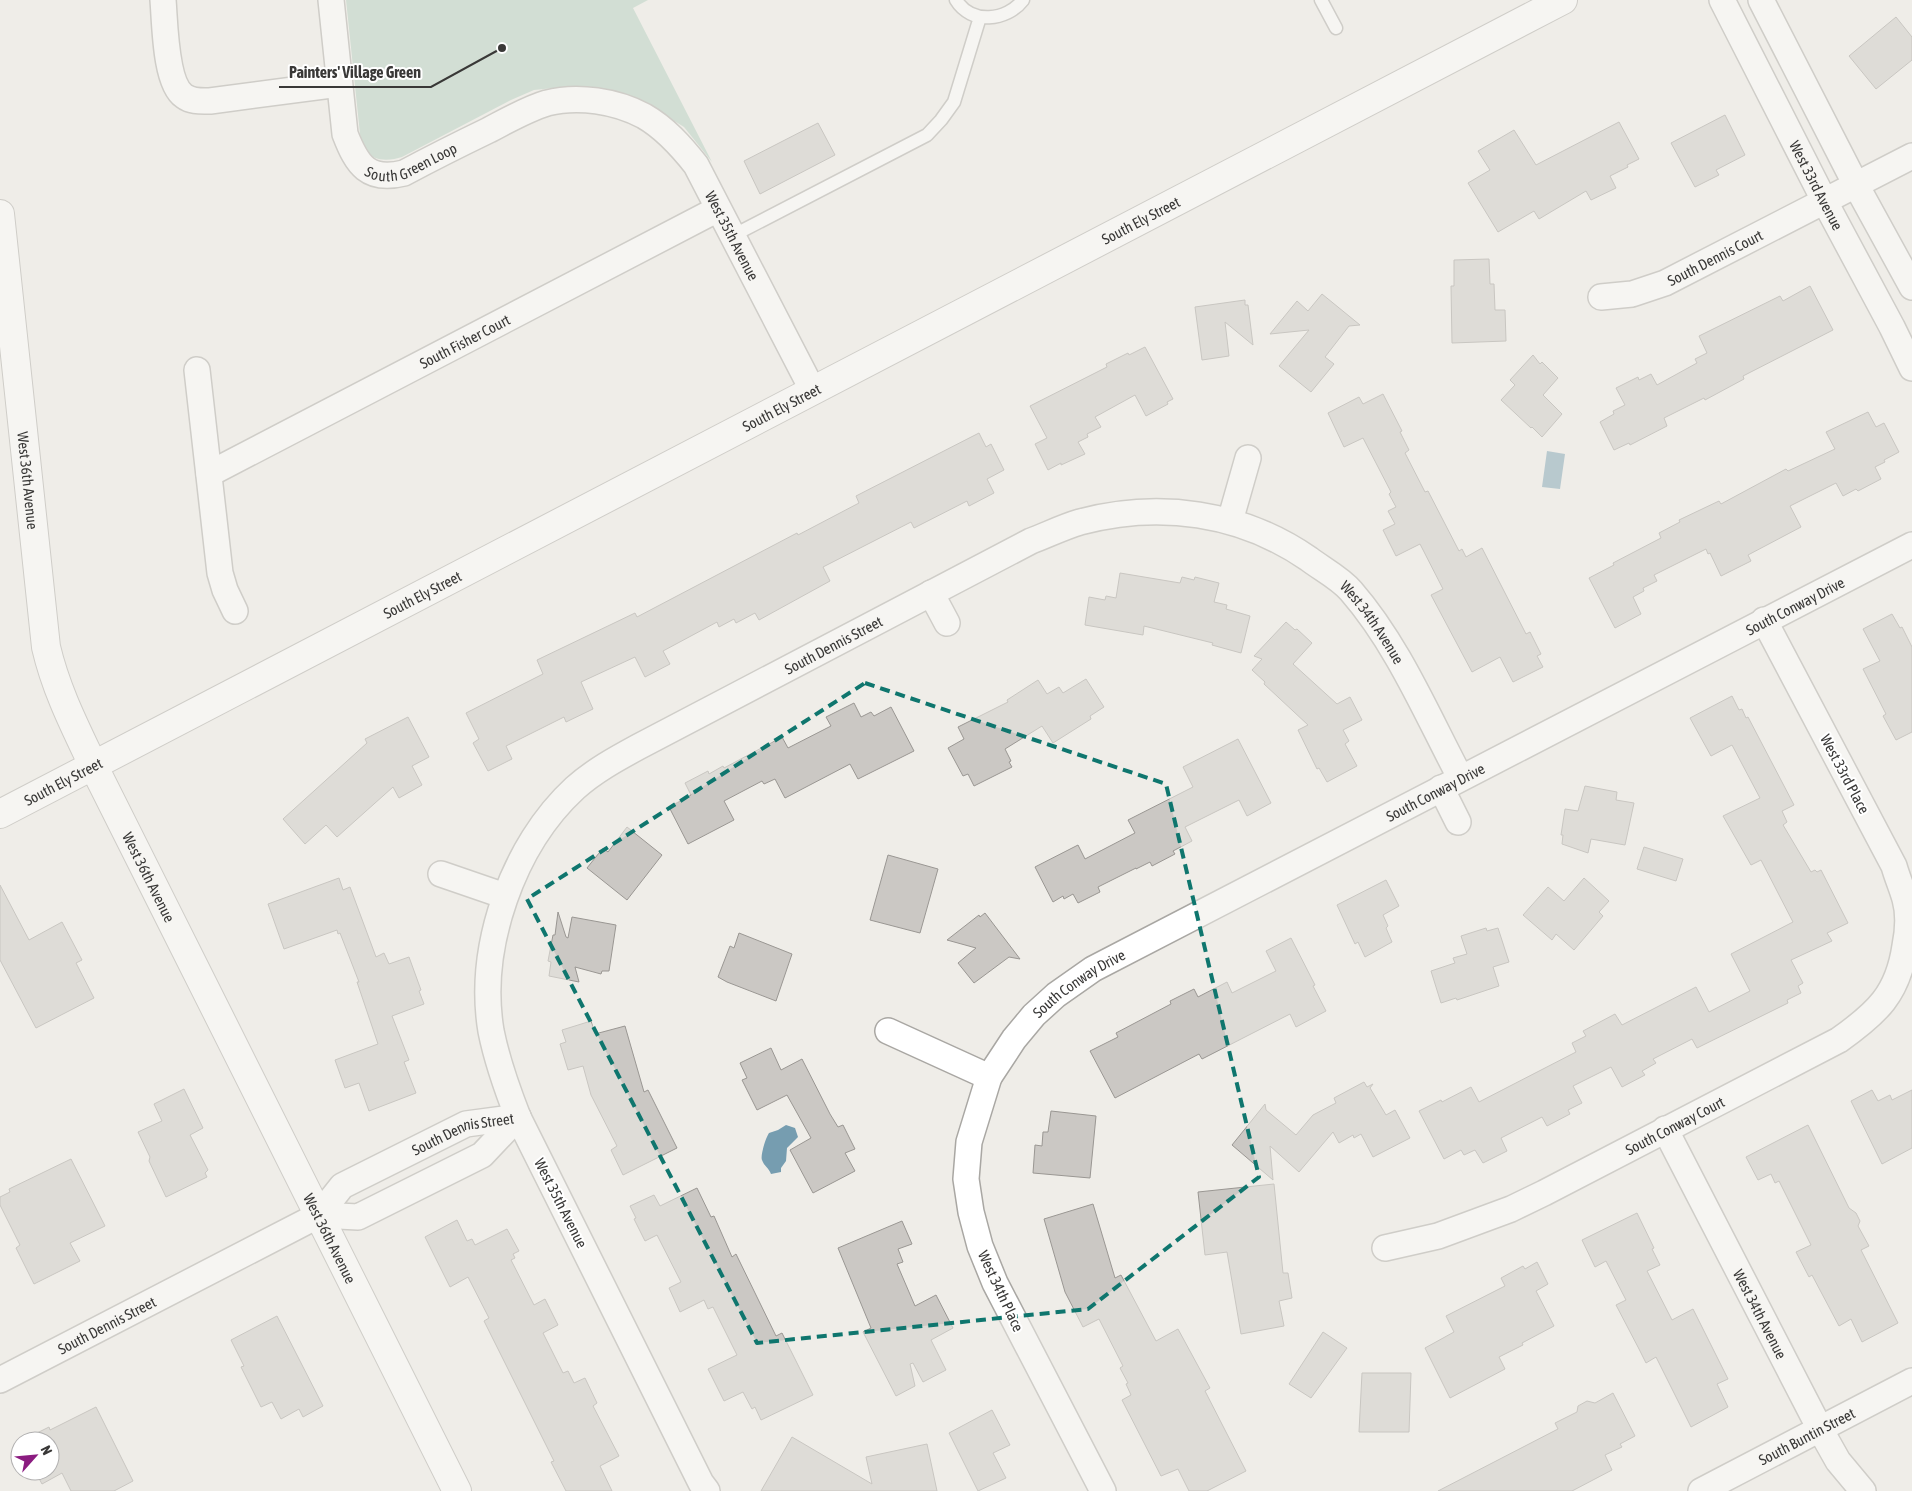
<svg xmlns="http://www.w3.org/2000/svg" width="1912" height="1491" font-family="'Asap Condensed',sans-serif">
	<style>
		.green { fill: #b0cdbd }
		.water { fill: #769db0 }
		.building { fill: #cbc8c4; stroke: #9a9793 }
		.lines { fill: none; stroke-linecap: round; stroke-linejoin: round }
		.service-casing { stroke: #a9a7a3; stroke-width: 15 }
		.minor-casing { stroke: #a9a7a3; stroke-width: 28 }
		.tertiary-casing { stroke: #a9a7a3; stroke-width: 30 }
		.service { stroke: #fff; stroke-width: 12 }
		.minor { stroke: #fff; stroke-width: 25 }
		.tertiary { stroke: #fff; stroke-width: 28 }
		.marked { fill: none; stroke: #0f766e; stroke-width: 4; stroke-dasharray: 10 6; stroke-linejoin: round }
		.labels { text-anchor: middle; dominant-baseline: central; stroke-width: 4; stroke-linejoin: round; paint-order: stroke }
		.street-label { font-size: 15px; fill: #393837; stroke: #fff }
		.leader { fill: none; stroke: #393837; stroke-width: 2 }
		.callout-dot { fill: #393837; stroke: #fff; stroke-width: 2 }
		.callout-label { font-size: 16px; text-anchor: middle; font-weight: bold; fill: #393837; stroke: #fff; stroke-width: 4; stroke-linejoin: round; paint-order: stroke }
	</style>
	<rect width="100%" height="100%" fill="#efede8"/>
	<path class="green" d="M 346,0 L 648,0 L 633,8 L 712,162 L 684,127 L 642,101 L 596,88 L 564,87 L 534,90 L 511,100 L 402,157 C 390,161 373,162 365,150 C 362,146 361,138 360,134 Z"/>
	<path class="water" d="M 1547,451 L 1565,454 L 1560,489 L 1542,487 Z
		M 786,1125 L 795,1128 L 798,1137 L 787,1148 L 786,1161 L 781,1168 L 781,1172 L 771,1174 C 769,1168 764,1166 762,1160 C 760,1156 766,1137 769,1133 L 778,1130 Z"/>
	<path class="building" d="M 1896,17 L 1912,37 L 1912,60 L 1876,89 L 1849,56 Z
		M 1725,115 L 1745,155 L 1716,170 L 1719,175 L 1695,187 L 1671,143 Z
		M 1619,122 L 1639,159 L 1627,165 L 1628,167 L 1610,176 L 1616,188 L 1591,200 L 1586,191 L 1539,219 L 1534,211 L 1498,232 L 1468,183 L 1490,170 L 1478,151 L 1514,130 L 1536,165 Z
		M 818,123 L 835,155 L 760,194 L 744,161 Z
		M 1489,259 L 1490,284 L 1494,284 L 1495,310 L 1505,310 L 1506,341 L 1452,343 L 1451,286 L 1454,286 L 1454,260 Z
		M 1810,286 L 1833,330 L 1743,376 L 1744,379 L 1705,400 L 1704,398 L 1664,418 L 1667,426 L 1630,445 L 1629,443 L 1614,450 L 1600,422 L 1614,414 L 1613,411 L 1625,405 L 1616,388 L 1638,377 L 1639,380 L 1651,374 L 1657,385 L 1697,363 L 1695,359 L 1707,353 L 1699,336 L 1780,296 L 1783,301 Z
		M 1322,294 L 1360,325 L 1349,326 L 1325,357 L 1334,364 L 1311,392 L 1279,366 L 1309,330 L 1270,334 L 1297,301 L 1308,311 Z
		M 1245,300 L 1245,305 L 1248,305 L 1253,345 L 1225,322 L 1229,356 L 1202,360 L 1195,307 Z
		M 1145,347 L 1173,399 L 1167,402 L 1168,404 L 1146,416 L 1135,395 L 1095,417 L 1101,427 L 1087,434 L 1088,437 L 1078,442 L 1085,454 L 1061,465 L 1061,463 L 1048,470 L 1035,444 L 1047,438 L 1030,406 L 1107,367 L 1106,364 L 1128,353 L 1129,355 Z
		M 1533,355 L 1540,364 L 1542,362 L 1558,378 L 1543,395 L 1562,414 L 1542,437 L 1532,427 L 1531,428 L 1501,400 L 1515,385 L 1510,380 Z
		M 1383,394 L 1402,431 L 1400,432 L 1409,450 L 1405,453 L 1425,492 L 1428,491 L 1459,551 L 1462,549 L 1466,557 L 1482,548 L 1526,634 L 1530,632 L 1541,654 L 1537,656 L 1543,667 L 1513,682 L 1500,657 L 1472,672 L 1431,595 L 1443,589 L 1420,544 L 1396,556 L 1383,530 L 1395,524 L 1388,511 L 1396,507 L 1389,494 L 1391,492 L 1363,438 L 1344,447 L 1328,413 L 1359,397 L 1363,404 Z
		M 1868,412 L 1876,427 L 1884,423 L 1899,452 L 1884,460 L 1885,462 L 1875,467 L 1881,479 L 1858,491 L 1856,489 L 1843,496 L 1836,483 L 1790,506 L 1801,527 L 1748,555 L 1751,561 L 1721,576 L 1710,553 L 1708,554 L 1706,549 L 1654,575 L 1657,581 L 1643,588 L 1644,591 L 1633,597 L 1641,614 L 1615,628 L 1589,578 L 1614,565 L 1613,563 L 1661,538 L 1659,533 L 1680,522 L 1679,520 L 1719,501 L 1721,504 L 1786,469 L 1788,471 L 1835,449 L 1826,432 Z
		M 979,433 L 986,447 L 991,444 L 1004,470 L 987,479 L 994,493 L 969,506 L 967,501 L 914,528 L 911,522 L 823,567 L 830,581 L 759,620 L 755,613 L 736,623 L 734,619 L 719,627 L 717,622 L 663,651 L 670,664 L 645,677 L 635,657 L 581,682 L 593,709 L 566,722 L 564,717 L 506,746 L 512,759 L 488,771 L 473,743 L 479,739 L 466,713 L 543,674 L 537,660 L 635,613 L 637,617 L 797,533 L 798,535 L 859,503 L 856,496 Z
		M 1120,573 L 1180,583 L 1182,577 L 1194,580 L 1195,577 L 1219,583 L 1214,602 L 1227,605 L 1226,609 L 1250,616 L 1241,653 L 1212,645 L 1213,643 L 1144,626 L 1143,635 L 1085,625 L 1089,597 L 1105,600 L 1106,596 L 1116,598 Z
		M 1892,614 L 1900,628 L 1902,627 L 1912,647 L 1912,732 L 1896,740 L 1883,716 L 1886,714 L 1863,669 L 1880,661 L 1863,629 Z
		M 1286,622 L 1295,630 L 1297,629 L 1312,643 L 1293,664 L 1337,704 L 1350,697 L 1362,720 L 1343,730 L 1349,741 L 1345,744 L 1357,766 L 1327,782 L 1319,768 L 1317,769 L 1298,730 L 1308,725 L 1264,684 L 1265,682 L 1252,670 L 1262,659 L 1254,656 Z
		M 1086,679 L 1104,707 L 1090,716 L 1091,719 L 1053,743 L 1042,726 L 1005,749 L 1011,761 L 1009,762 L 1012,767 L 974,786 L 968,774 L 963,776 L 948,748 L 964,739 L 958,727 L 1008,702 L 1007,700 L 1038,680 L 1047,694 L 1059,687 L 1063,693 Z
		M 1732,696 L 1739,710 L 1742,709 L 1746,718 L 1748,717 L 1794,805 L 1782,811 L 1787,822 L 1783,825 L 1811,872 L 1815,870 L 1817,872 L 1821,870 L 1848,923 L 1827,933 L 1832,941 L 1791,960 L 1803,983 L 1798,986 L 1801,993 L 1787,1000 L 1788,1003 L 1697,1048 L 1692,1039 L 1653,1059 L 1656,1063 L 1642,1071 L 1645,1075 L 1622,1087 L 1611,1067 L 1573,1086 L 1582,1103 L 1568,1110 L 1570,1114 L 1547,1126 L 1542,1117 L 1501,1138 L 1507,1151 L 1483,1163 L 1475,1150 L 1464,1155 L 1461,1150 L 1444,1159 L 1419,1111 L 1441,1100 L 1442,1102 L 1471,1087 L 1479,1102 L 1576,1052 L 1572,1043 L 1586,1036 L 1583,1031 L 1615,1014 L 1622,1025 L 1696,987 L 1709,1012 L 1750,991 L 1731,954 L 1793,922 L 1761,860 L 1751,865 L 1723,816 L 1760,798 L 1732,745 L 1711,756 L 1690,718 Z
		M 854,703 L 861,717 L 871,712 L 874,716 L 891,707 L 914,751 L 858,779 L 850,764 L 785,798 L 775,779 L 764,784 L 762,781 L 724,801 L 734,820 L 688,844 L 669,807 L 691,795 L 685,783 L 708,771 L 709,774 L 723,766 L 724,768 L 782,737 L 788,748 L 831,726 L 826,717 Z
		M 408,717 L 429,757 L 412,766 L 422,785 L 399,798 L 393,787 L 337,837 L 326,825 L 305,844 L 283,819 L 367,743 L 365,739 Z
		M 1238,739 L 1271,803 L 1247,816 L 1239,800 L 1185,827 L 1192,841 L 1173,851 L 1175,854 L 1152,866 L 1150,862 L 1136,869 L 1136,868 L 1098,887 L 1100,892 L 1078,903 L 1073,894 L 1064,899 L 1063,896 L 1053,902 L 1035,867 L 1078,845 L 1085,859 L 1135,833 L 1128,820 L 1193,787 L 1183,767 Z
		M 1585,786 L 1617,792 L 1616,800 L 1634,803 L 1625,845 L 1591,839 L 1588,853 L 1562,844 L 1563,835 L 1561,835 L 1565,809 L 1578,811 Z
		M 627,827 L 662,855 L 627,900 L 587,868 L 603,848 L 608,852 Z
		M 1644,847 L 1683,859 L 1676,881 L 1637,869 Z
		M 888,855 L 938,869 L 920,933 L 870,920 Z
		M 339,878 L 343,890 L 350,887 L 376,957 L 384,953 L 389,964 L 409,957 L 421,990 L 419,991 L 424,1004 L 392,1016 L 409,1060 L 404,1062 L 416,1093 L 369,1111 L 359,1083 L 345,1088 L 335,1060 L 378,1044 L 357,982 L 359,982 L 340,933 L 338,934 L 337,930 L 284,949 L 268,904 Z
		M 1584,878 L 1609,901 L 1599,912 L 1603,916 L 1574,950 L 1556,934 L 1552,940 L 1523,915 L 1548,887 L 1564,901 Z
		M 1386,880 L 1399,906 L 1383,915 L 1388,926 L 1386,928 L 1392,942 L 1365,957 L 1358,942 L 1355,944 L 1337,905 Z
		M 0,885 L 29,940 L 62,922 L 82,960 L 76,963 L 94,998 L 36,1028 L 0,960 Z
		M 558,912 L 566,937 L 568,938 L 572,917 L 616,925 L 609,971 L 602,971 L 601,974 L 575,967 L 579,982 L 549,976 L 551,962 L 548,961 L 553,935 L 555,935 Z
		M 985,913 L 1020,959 L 1009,957 L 974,983 L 958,963 L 976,948 L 947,940 L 979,915 L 980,917 Z
		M 1486,928 L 1487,931 L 1498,928 L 1509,962 L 1493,967 L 1499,986 L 1457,1000 L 1456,998 L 1441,1003 L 1431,971 L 1455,963 L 1453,958 L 1467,954 L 1461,936 Z
		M 739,933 L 792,954 L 776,1001 L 727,982 L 718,977 L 730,946 L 734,948 Z
		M 1291,938 L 1315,985 L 1313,986 L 1326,1011 L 1296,1027 L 1290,1014 L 1202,1059 L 1199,1054 L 1115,1098 L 1090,1051 L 1118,1037 L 1116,1033 L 1171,1004 L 1170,1001 L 1194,989 L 1198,997 L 1227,982 L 1232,993 L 1276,971 L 1266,951 Z
		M 591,1021 L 595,1034 L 625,1026 L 644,1092 L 648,1090 L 677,1148 L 623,1175 L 611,1150 L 617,1146 L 591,1095 L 583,1066 L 568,1070 L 560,1044 L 566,1042 L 562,1030 Z
		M 771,1048 L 781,1070 L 802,1059 L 830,1114 L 838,1127 L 843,1125 L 855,1149 L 845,1153 L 855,1171 L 813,1193 L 790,1150 L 811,1138 L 787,1095 L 757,1110 L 742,1080 L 747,1078 L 740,1063 Z
		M 1364,1082 L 1367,1087 L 1373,1084 L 1370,1088 L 1386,1115 L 1395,1110 L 1410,1138 L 1373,1157 L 1361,1134 L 1354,1138 L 1353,1135 L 1339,1143 L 1333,1132 L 1299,1172 L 1270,1146 L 1273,1180 L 1232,1145 L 1265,1104 L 1266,1110 L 1296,1135 L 1313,1115 L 1336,1103 L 1334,1098 Z
		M 184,1089 L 203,1128 L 190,1135 L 208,1170 L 205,1173 L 207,1177 L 166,1197 L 149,1161 L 150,1157 L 138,1132 L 162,1121 L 154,1104 Z
		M 1872,1090 L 1878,1101 L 1890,1095 L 1892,1100 L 1912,1090 L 1912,1148 L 1882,1164 L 1851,1101 Z
		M 1051,1111 L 1096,1116 L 1090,1178 L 1033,1173 L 1035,1145 L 1042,1146 L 1043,1132 L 1048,1132 Z
		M 1808,1125 L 1849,1208 L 1856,1213 L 1860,1221 L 1858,1226 L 1869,1246 L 1861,1250 L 1898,1323 L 1862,1342 L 1851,1319 L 1839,1326 L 1812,1275 L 1809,1277 L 1796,1252 L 1811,1245 L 1779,1181 L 1775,1183 L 1771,1174 L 1758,1180 L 1746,1157 Z
		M 71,1159 L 105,1226 L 70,1243 L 80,1261 L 34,1284 L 16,1248 L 20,1245 L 0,1205 L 0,1197 L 10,1192 L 9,1189 Z
		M 1274,1184 L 1283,1273 L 1288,1273 L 1292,1298 L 1279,1301 L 1284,1326 L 1241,1334 L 1227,1252 L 1205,1255 L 1198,1192 Z
		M 697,1188 L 711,1217 L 714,1216 L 732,1257 L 736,1254 L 776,1336 L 782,1333 L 813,1395 L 761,1420 L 755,1407 L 752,1409 L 743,1392 L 724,1401 L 708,1369 L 737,1355 L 713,1307 L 708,1309 L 704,1300 L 680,1312 L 669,1288 L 681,1282 L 657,1235 L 645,1241 L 634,1219 L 636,1218 L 630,1206 L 654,1195 L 660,1206 Z
		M 1093,1204 L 1115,1278 L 1121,1275 L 1156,1341 L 1178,1329 L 1210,1388 L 1205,1391 L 1246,1471 L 1207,1491 L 1189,1491 L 1178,1469 L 1161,1476 L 1122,1400 L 1131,1395 L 1126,1384 L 1128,1383 L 1120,1368 L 1123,1366 L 1099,1319 L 1083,1327 L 1065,1292 L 1044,1219 Z
		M 1637,1213 L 1654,1248 L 1652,1249 L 1660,1265 L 1647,1271 L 1672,1320 L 1693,1309 L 1728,1379 L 1717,1384 L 1728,1407 L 1691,1427 L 1656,1357 L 1646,1363 L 1639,1349 L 1616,1305 L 1626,1300 L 1606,1261 L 1595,1267 L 1582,1240 Z
		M 457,1220 L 467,1241 L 472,1239 L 475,1245 L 507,1229 L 519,1251 L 513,1254 L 515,1258 L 511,1260 L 534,1305 L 545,1299 L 558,1325 L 543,1333 L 563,1373 L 568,1371 L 574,1383 L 585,1378 L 597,1403 L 593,1406 L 619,1456 L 600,1466 L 612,1491 L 566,1491 L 551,1462 L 554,1461 L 484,1321 L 489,1318 L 468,1277 L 450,1287 L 425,1237 Z
		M 902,1221 L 912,1244 L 898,1249 L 903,1262 L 897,1264 L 915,1306 L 936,1295 L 953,1328 L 931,1340 L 946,1370 L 923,1382 L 913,1363 L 910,1364 L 915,1386 L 896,1396 L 863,1332 L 871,1328 L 838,1248 Z
		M 1537,1262 L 1548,1284 L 1536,1291 L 1554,1326 L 1522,1343 L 1523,1345 L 1499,1357 L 1505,1369 L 1450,1398 L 1425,1348 L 1454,1332 L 1446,1316 L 1505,1286 L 1501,1278 L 1523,1266 L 1525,1269 Z
		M 277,1316 L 323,1406 L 303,1417 L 299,1409 L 281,1419 L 272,1402 L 261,1407 L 241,1367 L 244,1366 L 231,1340 Z
		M 1323,1332 L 1347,1348 L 1311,1398 L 1289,1384 Z
		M 1362,1373 L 1411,1373 L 1409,1432 L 1359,1432 Z
		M 1613,1393 L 1635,1436 L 1620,1444 L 1622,1447 L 1605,1455 L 1612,1470 L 1572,1491 L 1438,1491 L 1558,1429 L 1555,1423 L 1577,1412 L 1578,1406 L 1587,1401 L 1595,1403 Z
		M 96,1407 L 133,1481 L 114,1491 L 71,1491 L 62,1473 L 42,1484 L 35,1471 L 50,1471 L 50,1441 L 21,1441 L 49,1427 L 50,1430 Z
		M 992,1410 L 1010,1445 L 993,1453 L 1006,1478 L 978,1491 L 949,1433 Z
		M 792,1437 L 872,1484 L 866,1457 L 927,1444 L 937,1491 L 761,1491 Z"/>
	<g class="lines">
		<defs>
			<path id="service" d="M 956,0 C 971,25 1007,21 1023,0
				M 1321,0 L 1336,28
				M 732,236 L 927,135 L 941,120 L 954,102 L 980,17"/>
			<g id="minor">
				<path d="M 163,0 C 165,23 165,83 184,96 C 192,102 201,101 210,101 L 339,84"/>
				<path id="s1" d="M 331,0 L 345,134 C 357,165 368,182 404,173 C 432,158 460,144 489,130 C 508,120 527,109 547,103 C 578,95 616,101 644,116 C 665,128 681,146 696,165 L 813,391"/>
				<path id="s2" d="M 1722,0 L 1825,202 L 1892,327 L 1912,368"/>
				<path d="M 1761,0 L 1856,185 L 1912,287"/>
				<path id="s3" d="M 1601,297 L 1632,294 L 1665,283 L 1912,156"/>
				<path d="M 197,370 L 220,573 L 225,590 L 235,611"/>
				<path id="s4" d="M 209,474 L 718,209"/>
				<path d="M 1230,521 L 1248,458"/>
				<path d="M 931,593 L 947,623"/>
				<path d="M 1441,788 L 1458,822"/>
				<path d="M 441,874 L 505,896"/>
				<path d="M 888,1031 L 989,1077"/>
				<path id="s5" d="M 1665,1129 L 1820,1429 L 1838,1461 L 1863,1491"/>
				<path d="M 319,1215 L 358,1217 L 482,1155 L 518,1117"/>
				<path id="s6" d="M 1385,1248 L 1438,1236 L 1511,1209 L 1544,1193 L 1839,1040 C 1877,1013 1898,994 1905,946 C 1908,931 1909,913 1905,899 C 1902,888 1897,877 1894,866 L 1764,620"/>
				<path id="s7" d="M 0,1380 L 319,1215 L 342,1186 L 466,1124 L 518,1117"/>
				<path id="s8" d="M 707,1491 L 701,1483 L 518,1117 C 507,1089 497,1061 491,1031 C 477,947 513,845 575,788 C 594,771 616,759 638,747 L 1031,541 C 1047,535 1063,527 1080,522 C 1159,501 1241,512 1309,559 C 1322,569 1340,578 1351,591 C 1398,645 1427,715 1460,777"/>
				<path id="s9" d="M 1103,1491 L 995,1283 L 980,1246 L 971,1212 L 966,1179 L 969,1142 L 989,1077 L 1014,1039 L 1034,1015 L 1056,995 L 1093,969 L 1912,545"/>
				<path id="s10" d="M 1701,1491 L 1912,1381"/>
			</g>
			<g id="tertiary">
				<path id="s11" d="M 0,214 L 46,647 C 56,690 75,727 94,767 L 457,1491"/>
				<path id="s12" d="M 0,814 L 1563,0"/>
			</g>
		</defs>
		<use href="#service" class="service-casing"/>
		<use href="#minor" class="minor-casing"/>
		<use href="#tertiary" class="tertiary-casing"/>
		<use href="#service" class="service"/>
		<use href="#minor" class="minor"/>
		<use href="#tertiary" class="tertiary"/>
	</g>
	<path d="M0 0H1912V1491H0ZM 865,683 L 1166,784 L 1259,1177 L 1088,1309 L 757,1343 L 527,899 Z" fill="#efede8" fill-opacity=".55" fill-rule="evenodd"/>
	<path class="marked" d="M 865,683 L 1166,784 L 1259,1177 L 1088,1309 L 757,1343 L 527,899 Z"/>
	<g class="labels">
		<g class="street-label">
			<text stroke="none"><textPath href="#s1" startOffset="225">South Green Loop</textPath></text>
			<text stroke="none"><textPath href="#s2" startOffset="208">West 33rd Avenue</textPath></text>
			<text stroke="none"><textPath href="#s12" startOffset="1286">South Ely Street</textPath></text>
			<text stroke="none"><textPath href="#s1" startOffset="626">West 35th Avenue</textPath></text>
			<text stroke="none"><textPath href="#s3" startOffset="122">South Dennis Court</textPath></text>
			<text stroke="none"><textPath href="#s4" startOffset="288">South Fisher Court</textPath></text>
			<text stroke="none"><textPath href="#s12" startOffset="881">South Ely Street</textPath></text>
			<text stroke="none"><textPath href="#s11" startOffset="268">West 36th Avenue</textPath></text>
			<text stroke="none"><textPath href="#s12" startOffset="476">South Ely Street</textPath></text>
			<text stroke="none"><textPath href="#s9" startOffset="1390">South Conway Drive</textPath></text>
			<text stroke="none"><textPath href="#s8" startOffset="1678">West 34th Avenue</textPath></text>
			<text stroke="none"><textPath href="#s8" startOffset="1072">South Dennis Street</textPath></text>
			<text transform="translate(1845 774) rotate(62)">West 33rd Place</text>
			<text stroke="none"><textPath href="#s12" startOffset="71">South Ely Street</textPath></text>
			<text stroke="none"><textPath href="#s9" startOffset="985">South Conway Drive</textPath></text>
			<text stroke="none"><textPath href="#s11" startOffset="688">West 36th Avenue</textPath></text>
			<text stroke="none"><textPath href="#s9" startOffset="580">South Conway Drive</textPath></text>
			<text stroke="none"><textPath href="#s6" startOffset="316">South Conway Court</textPath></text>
			<text stroke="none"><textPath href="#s7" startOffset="529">South Dennis Street</textPath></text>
			<text transform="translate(561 1203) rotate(63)">West 35th Avenue</text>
			<text stroke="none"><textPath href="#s11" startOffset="1092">West 36th Avenue</textPath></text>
			<text transform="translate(1001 1291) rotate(65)">West 34th Place</text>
			<text stroke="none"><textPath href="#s5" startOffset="208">West 34th Avenue</textPath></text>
			<text stroke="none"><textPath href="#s7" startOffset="120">South Dennis Street</textPath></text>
			<text stroke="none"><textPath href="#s10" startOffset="119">South Buntin Street</textPath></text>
		</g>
	</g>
	<path class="leader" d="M502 48L431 87H279"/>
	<circle class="callout-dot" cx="502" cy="48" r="5"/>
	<g class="callout-label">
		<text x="355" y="78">Painters' Village Green</text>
	</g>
	<g transform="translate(35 1456) rotate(63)"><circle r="24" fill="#ffffff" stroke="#b0afaf"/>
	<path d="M0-4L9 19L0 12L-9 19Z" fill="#8b1c80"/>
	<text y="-8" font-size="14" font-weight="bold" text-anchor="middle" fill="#393837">N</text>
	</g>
</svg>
